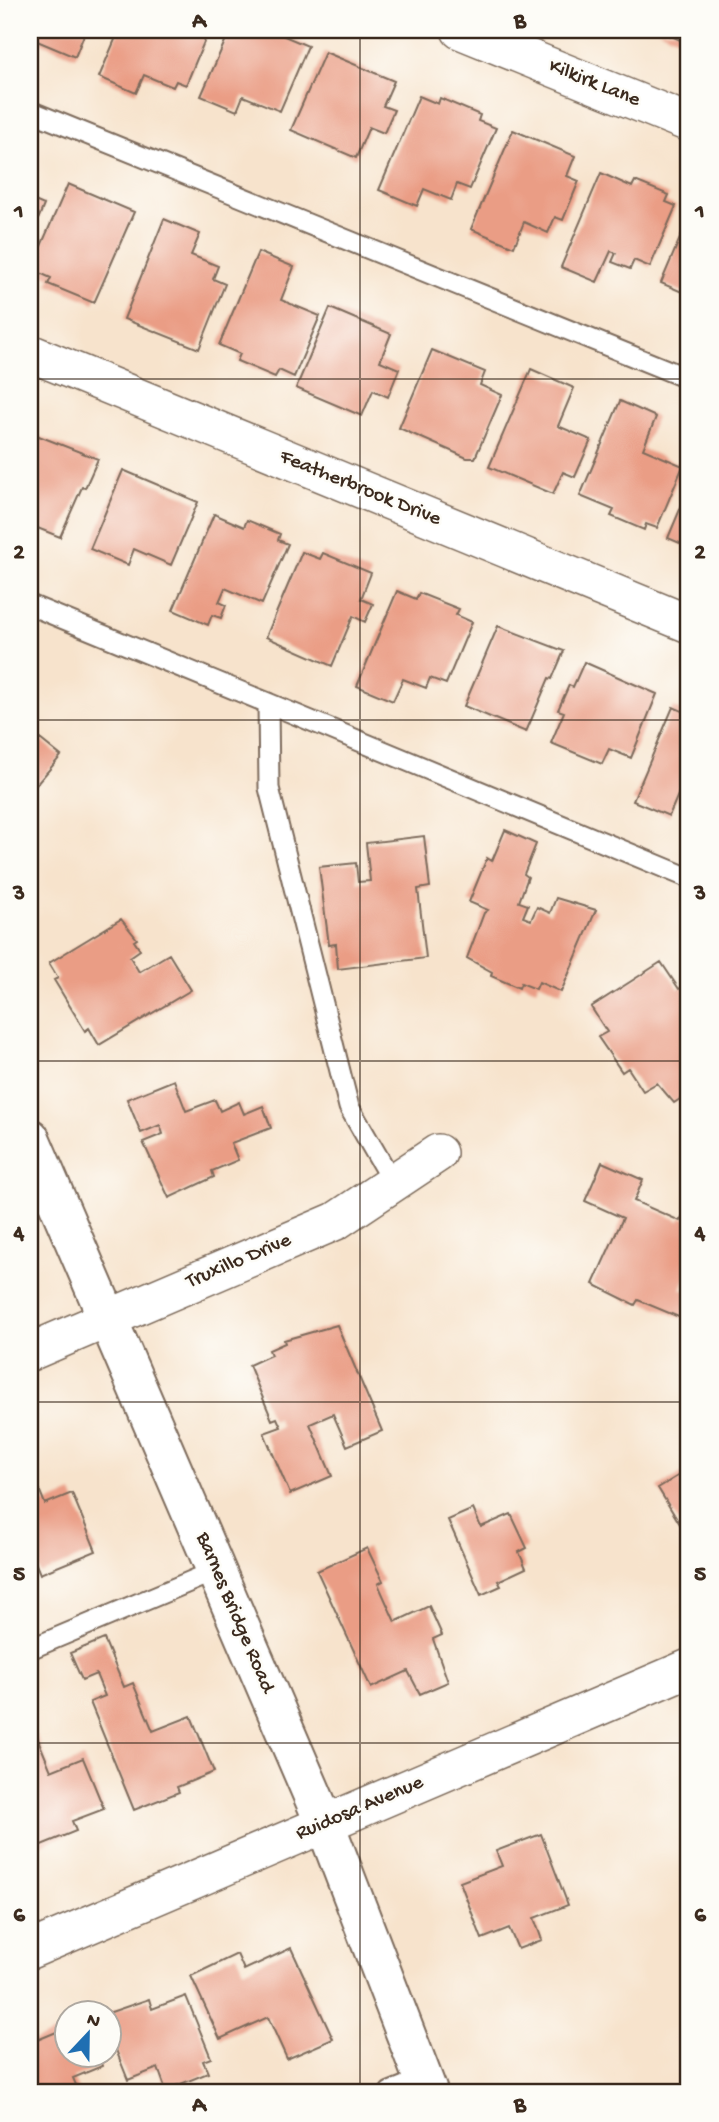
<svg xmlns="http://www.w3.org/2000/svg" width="719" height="2122" font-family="'Gochi Hand',sans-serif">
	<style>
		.building { fill: #ea9d85 }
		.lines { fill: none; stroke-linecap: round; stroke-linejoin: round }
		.service-casing { stroke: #7d6b5b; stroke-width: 23 }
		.minor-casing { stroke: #7d6b5b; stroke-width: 40 }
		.tertiary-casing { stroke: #7d6b5b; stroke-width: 42 }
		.service { stroke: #fff; stroke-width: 19 }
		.minor { stroke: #fff; stroke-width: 37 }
		.tertiary { stroke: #fff; stroke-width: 38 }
		.grid { fill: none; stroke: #3b2a1e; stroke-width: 2; stroke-opacity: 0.55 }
		.labels { text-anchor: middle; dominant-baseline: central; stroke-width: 5; stroke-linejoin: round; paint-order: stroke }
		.street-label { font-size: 21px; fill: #3b2a1e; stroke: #fdfcf7 }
		.neatline { fill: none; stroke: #3b2a1e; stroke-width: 2.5 }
		.grid-label { font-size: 23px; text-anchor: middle; font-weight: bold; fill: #3b2a1e }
	</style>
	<rect width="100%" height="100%" fill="#fdfcf7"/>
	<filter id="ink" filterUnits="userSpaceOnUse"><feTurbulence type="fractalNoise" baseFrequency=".0143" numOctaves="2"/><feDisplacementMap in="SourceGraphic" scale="14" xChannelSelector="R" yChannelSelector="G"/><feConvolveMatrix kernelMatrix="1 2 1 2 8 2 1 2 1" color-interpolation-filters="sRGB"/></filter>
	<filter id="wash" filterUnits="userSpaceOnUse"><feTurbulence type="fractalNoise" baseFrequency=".00686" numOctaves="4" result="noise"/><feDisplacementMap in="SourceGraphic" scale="28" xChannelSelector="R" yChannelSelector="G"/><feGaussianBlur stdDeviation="1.57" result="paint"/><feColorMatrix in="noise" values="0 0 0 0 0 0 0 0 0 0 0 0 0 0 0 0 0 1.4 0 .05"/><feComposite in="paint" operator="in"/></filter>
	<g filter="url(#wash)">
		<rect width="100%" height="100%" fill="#f7e3cc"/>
		<g id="blocks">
			<path class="building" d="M 30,30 L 86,30 L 75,57 L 30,38 Z
				M 119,30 L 209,30 L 186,85 L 176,81 L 173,87 L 144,75 L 136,93 L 99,77 Z
				M 230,30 L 270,30 L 308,46 L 280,111 L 243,96 L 237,111 L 201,96 Z
				M 658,30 L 689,30 L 689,44 Z
				M 325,52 L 394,81 L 383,106 L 394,110 L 384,133 L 369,127 L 356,158 L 291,130 Z
				M 419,96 L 438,104 L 440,98 L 480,115 L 478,121 L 496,128 L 470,189 L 457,184 L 451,200 L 424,189 L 417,206 L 379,190 Z
				M 513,130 L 575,156 L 567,176 L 579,181 L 563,220 L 555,217 L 548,233 L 524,222 L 514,247 L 471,229 Z
				M 601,173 L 632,187 L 635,181 L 669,195 L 666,202 L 676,206 L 650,267 L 634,260 L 630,269 L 612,262 L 616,253 L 611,251 L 597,282 L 561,267 Z
				M 68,184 L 134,212 L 94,303 L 48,284 L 51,278 L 31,269 Z
				M 30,199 L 44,205 L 30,239 Z
				M 689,217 L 689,295 L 661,283 Z
				M 164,219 L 200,234 L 191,255 L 218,266 L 213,279 L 225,284 L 199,349 L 124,319 Z
				M 258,252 L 294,267 L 281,300 L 320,316 L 294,377 L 279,370 L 275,377 L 237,361 L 240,354 L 219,345 Z
				M 330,308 L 391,334 L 380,361 L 399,369 L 388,397 L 373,390 L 362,416 L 296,388 Z
				M 432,350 L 485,372 L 480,385 L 502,395 L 475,458 L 467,458 L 399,428 Z
				M 531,369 L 574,388 L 558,426 L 591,440 L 575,477 L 563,472 L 553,494 L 489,467 Z
				M 620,401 L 656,417 L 643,449 L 683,466 L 657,528 L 646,524 L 644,530 L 611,516 L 614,510 L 580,496 Z
				M 31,433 L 98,459 L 85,488 L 82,487 L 60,537 L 30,525 Z
				M 123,470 L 198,502 L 171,565 L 134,549 L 128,565 L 90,549 Z
				M 689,488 L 689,547 L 668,538 Z
				M 214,514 L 244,527 L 247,520 L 280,534 L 278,540 L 288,544 L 262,604 L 225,588 L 219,602 L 226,605 L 221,618 L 212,615 L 208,625 L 173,610 Z
				M 302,552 L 320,559 L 323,553 L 371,573 L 361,599 L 373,604 L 365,622 L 353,616 L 332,666 L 266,637 Z
				M 397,591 L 416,599 L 419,593 L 459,609 L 456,615 L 472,622 L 446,684 L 430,678 L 426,688 L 403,679 L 393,701 L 357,686 Z
				M 498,626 L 564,651 L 552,679 L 549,678 L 526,732 L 464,706 Z
				M 584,662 L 657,694 L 631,758 L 609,749 L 602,764 L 551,743 L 564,712 L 558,710 L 569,685 L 573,687 Z
				M 673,707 L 689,714 L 689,785 L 683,783 L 669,816 L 633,801 Z
				M 40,739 L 61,756 L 30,792 L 30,747 L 31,748 Z
				M 505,830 L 536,844 L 524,874 L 528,877 L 519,902 L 528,905 L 523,917 L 531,920 L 537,907 L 550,913 L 556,898 L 596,910 L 561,992 L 539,982 L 536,989 L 521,983 L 519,988 L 491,976 L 492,972 L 467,958 L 484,913 L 488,910 L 469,902 L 487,858 L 492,861 Z
				M 424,836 L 430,887 L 418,889 L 426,958 L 338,969 L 336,944 L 329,945 L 319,867 L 356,863 L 358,882 L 370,881 L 366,843 Z
				M 121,919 L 137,939 L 134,941 L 140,950 L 130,957 L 139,972 L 169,954 L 191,990 L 99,1045 L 89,1028 L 85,1031 L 54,980 L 58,978 L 49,963 Z
				M 661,962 L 679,989 L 689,983 L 689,1093 L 674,1103 L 657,1083 L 643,1091 L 628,1068 L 622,1072 L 598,1037 L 607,1032 L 591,1007 Z
				M 174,1080 L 186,1111 L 215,1100 L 220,1111 L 239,1102 L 244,1114 L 263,1106 L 271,1128 L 231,1143 L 238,1160 L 212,1171 L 214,1177 L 169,1198 L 143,1142 L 163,1134 L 160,1125 L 141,1133 L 127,1099 Z
				M 602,1162 L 643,1180 L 634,1201 L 680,1221 L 682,1217 L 689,1220 L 689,1270 L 681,1289 L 689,1292 L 689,1299 L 681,1318 L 638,1300 L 635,1305 L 593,1284 L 623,1218 L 585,1201 Z
				M 337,1325 L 382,1431 L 347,1446 L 333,1414 L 310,1424 L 332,1476 L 290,1494 L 264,1433 L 281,1427 L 277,1418 L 272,1420 L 249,1365 L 271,1355 L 269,1350 L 285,1343 L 284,1340 Z
				M 30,1467 L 45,1504 L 72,1493 L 96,1551 L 40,1574 L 30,1550 Z
				M 686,1471 L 689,1476 L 689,1539 L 658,1488 Z
				M 473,1509 L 481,1527 L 511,1514 L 527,1548 L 519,1552 L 526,1568 L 498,1581 L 501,1586 L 481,1595 L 448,1520 Z
				M 367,1548 L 383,1581 L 378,1584 L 395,1622 L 429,1606 L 442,1635 L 433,1639 L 448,1682 L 420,1694 L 408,1671 L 371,1688 L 317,1571 Z
				M 104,1639 L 124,1687 L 133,1683 L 153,1731 L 191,1716 L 214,1772 L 177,1787 L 179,1792 L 134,1810 L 90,1702 L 105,1696 L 96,1674 L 82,1680 L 70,1653 Z
				M 30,1720 L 51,1771 L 83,1758 L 104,1809 L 72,1821 L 76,1831 L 34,1848 L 30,1838 Z
				M 541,1834 L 568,1905 L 534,1918 L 542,1940 L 518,1949 L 509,1928 L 482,1939 L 460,1882 L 502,1866 L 496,1851 Z
				M 291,1948 L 333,2039 L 287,2059 L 268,2017 L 220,2039 L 191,1976 L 237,1954 L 244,1970 Z
				M 186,1996 L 211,2058 L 203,2061 L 208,2073 L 166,2090 L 158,2068 L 128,2080 L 112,2040 L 108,2041 L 108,2013 L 149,1999 L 152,2009 Z
				M 66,2028 L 66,2056 L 98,2056 L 102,2066 L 73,2078 L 79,2092 L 30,2092 L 30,2043 Z"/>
		</g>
	</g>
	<g filter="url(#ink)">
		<use href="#blocks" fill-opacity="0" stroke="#7d6b5b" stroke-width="2"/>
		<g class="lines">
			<defs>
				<path id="service" d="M 30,111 L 689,379
					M 30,605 L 268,703 L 269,788 L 349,1107 L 393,1183
					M 268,703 L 689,878
					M 30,1649 L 215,1571
					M 390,2092 L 422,2079"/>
				<path id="minor" d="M 460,30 L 689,123
					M 30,353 L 689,624
					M 30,1352 L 336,1221 L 438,1153
					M 30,1950 L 689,1668"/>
				<path id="tertiary" d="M 30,1138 L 325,1824 L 428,2092"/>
			</defs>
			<use href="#service" class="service-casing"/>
			<use href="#minor" class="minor-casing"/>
			<use href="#tertiary" class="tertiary-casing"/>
			<use href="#service" class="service"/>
			<use href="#minor" class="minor"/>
			<use href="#tertiary" class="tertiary"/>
		</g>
	</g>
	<path class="grid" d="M 360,30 L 360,2092M 30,379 L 689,379M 30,720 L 689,720M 30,1061 L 689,1061M 30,1402 L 689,1402M 30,1743 L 689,1743"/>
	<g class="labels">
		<g class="street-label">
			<text transform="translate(594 84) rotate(22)">Kilkirk Lane</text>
			<text transform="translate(360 489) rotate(22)">Featherbrook Drive</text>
			<text transform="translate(239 1262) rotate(-23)">Truxillo Drive</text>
			<text transform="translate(234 1613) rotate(67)">Barnes Bridge Road</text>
			<text transform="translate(360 1809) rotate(-23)">Ruidosa Avenue</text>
		</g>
	</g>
	<rect width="719" height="2122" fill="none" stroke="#fdfcf7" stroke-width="77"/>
	<g transform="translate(88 2034) rotate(22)"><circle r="33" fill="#fdfcf7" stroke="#afa8a0" stroke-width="2"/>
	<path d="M0-5L12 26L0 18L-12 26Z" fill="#1f6fb2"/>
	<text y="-10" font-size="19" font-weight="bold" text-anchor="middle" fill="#3b2a1e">N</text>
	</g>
	<rect x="38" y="38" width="642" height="2046" class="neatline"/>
	<g class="grid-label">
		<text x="199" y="27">A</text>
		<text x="520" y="27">B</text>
		<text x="19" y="217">1</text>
		<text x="700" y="217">1</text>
		<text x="19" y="558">2</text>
		<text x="700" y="558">2</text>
		<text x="19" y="899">3</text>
		<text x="700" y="899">3</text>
		<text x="19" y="1239">4</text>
		<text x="700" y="1239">4</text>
		<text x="19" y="1580">5</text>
		<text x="700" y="1580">5</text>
		<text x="19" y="1921">6</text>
		<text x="700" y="1921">6</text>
		<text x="199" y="2111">A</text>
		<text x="520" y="2111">B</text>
	</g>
</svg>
